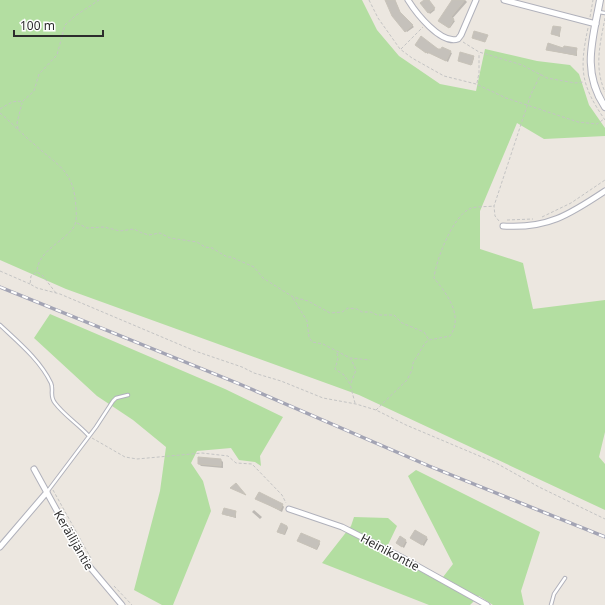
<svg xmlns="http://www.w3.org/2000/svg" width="605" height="605" font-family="'Noto Sans',sans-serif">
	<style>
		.green { fill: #b3dea1 }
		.shadow { fill: #0003 }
		.building { fill: #c5c1bb; stroke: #c8c3b9 }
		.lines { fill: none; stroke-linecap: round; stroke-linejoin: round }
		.service-casing { stroke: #b0b1bb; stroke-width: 4.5 }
		.minor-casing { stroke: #b0b1bb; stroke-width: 7 }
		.tertiary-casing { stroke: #b0b1bb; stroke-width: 8 }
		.path { stroke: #c4c4c4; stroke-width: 1; stroke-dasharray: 3 2; stroke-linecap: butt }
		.service { stroke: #fff; stroke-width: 2.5 }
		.minor { stroke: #fff; stroke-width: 5 }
		.tertiary { stroke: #fff; stroke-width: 6 }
		.rail-casing { stroke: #a3a4b4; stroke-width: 3.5 }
		.rail { stroke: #fff; stroke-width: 2; stroke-dasharray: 6; stroke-linecap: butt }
		.labels { text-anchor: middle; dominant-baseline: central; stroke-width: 3; stroke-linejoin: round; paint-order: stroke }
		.street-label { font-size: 12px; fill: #2c2c2c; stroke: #fff }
	</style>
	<rect width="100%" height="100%" fill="#ece7e0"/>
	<path class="green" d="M 0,0 L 362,0 L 377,30 L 399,56 L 440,84 L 476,91 L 485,49 L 537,61 L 570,65 L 579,74 L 589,105 L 605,128 L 605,136 L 544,139 L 517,123 L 480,211 L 480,249 L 523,263 L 533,309 L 605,300 L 605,432 L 599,457 L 605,464 L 605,510 L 359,395 L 66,289 L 0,260 Z
		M 50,314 L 225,389 L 283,417 L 260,456 L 261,466 L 255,462 L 239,460 L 231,448 L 197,451 L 191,463 L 203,481 L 211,511 L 173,605 L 162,605 L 134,590 L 160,491 L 166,447 L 133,420 L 97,396 L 34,338 Z
		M 416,470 L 540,532 L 521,591 L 524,605 L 493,605 L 479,596 L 470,605 L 429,605 L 322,563 L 351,526 L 354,517 L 388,518 L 397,526 L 385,551 L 440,581 L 453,564 L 408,476 Z"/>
	<path class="shadow" d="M 387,0 L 395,0 L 401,14 L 414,27 L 407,32 L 393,15 Z
		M 426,0 L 428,0 L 435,10 L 430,14 L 422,3 Z
		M 454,0 L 465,0 L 467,2 L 452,19 L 455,21 L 450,28 L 441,22 Z
		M 560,28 L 560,37 L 552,34 Z
		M 421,38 L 441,51 L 450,52 L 452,53 L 448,62 L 429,52 L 428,54 L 417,46 Z
		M 577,49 L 577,56 L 547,50 Z
		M 473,57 L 474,58 L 472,65 L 459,61 Z
		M 221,460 L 223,462 L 223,468 L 201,466 L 199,464 Z
		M 257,499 L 282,504 L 284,507 L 282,512 Z
		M 225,509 L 236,512 L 236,518 L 225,515 Z
		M 254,510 L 262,517 L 260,519 L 252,512 Z
		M 287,526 L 288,528 L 285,535 L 279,533 Z
		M 416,531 L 428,539 L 424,546 L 413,539 Z
		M 400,538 L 407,542 L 404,548 L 398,544 Z
		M 300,542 L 319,542 L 320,544 L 317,550 Z"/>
	<path class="building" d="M 385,0 L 395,0 L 400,12 L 413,25 L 405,32 L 392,16 Z
		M 424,0 L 429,0 L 435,8 L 428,13 L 420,3 Z
		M 452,0 L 465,0 L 451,17 L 454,19 L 449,28 L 438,21 Z
		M 553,26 L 561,27 L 559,36 L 551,34 Z
		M 474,31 L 488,35 L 485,42 L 472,38 Z
		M 421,36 L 438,49 L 441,49 L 442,47 L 451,51 L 446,61 L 427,52 L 426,53 L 415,45 Z
		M 548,43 L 563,48 L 564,46 L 577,48 L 576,55 L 546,50 Z
		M 460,52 L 474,56 L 471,65 L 458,61 Z
		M 198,457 L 221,459 L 221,466 L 198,464 Z
		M 236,483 L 246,495 L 230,488 Z
		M 259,492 L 283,504 L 280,510 L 255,499 Z
		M 224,508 L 236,511 L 235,517 L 222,514 Z
		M 281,523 L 287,526 L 284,534 L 277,532 Z
		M 415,530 L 427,537 L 422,545 L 410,538 Z
		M 301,533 L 320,541 L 316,549 L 297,541 Z
		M 400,536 L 406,540 L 402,547 L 396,543 Z"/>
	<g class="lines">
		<defs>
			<path id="service" d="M 599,12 L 605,13
				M 0,325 C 18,342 40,360 51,383 C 54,390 49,396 55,403 C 64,415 78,424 88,435
				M 47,492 L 96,427 L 113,401 L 116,398 L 128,395
				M 551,605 L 554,594 L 565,578"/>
			<path id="minor" d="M 408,0 C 416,13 441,45 458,39 L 461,35 L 476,0
				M 504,0 L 596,24
				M 503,226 C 547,229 569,215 605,191
				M 34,469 L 84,560 L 122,605
				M 289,509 L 342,527 L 401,557 L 487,605
				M 0,547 L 47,492"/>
			<path id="tertiary" d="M 600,0 C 593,39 581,71 605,107"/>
		</defs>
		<use href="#service" class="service-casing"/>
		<use href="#minor" class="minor-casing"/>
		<use href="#tertiary" class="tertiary-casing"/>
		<path class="path" d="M 369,0 L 378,18 L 400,49 L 412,58 L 444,76 L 476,84 L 506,98 L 578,122 L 597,124 L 604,119
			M 590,17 L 593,0
			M 605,18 C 600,44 594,67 605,92
			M 588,28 C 579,70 581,85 605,120
			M 463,42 L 479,52 L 522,65 L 547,78 L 575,83 L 584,82
			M 401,49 L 423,27
			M 477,83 L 479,73 L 479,53
			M 0,109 C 7,105 14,99 22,102 L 34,91 L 39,74 L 57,55 L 65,25 L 75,16 L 99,0
			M 0,113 C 12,123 22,134 34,144 C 59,167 74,170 76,208 C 77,225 76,227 62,239 C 52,247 37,257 37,272
			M 18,129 L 17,123 L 22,103
			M 542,217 L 571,203 L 605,180
			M 507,220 L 533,219
			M 499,221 L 495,216 L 494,206 L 531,94 L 541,74
			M 77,223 L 87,228 L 104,227 L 120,231 L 134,229 L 142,233 L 149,235 L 160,233 L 170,238 L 197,242 L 205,247 L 212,248 L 227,257 L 231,257 L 254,267 L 263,278 L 293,297 L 308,301 L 330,313 L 342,312 L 348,308 L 357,309 L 362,312 L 371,312 L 377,315 L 394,315 L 402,323 L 424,332 L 429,340
			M 0,271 L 30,284
			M 56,293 L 42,275 L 37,272 L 31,276 L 30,284 L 37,288 L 60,294 L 195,351 L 242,367 L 254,373 L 281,381 L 323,398 L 356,404 L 376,410 L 406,425 L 496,463 L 539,487 L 605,519
			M 293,298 L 307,321 L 309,337 L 312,342 L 323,344 L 350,358 L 370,360
			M 337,353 L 338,358 L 335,369 L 344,375 L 350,384 L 355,403
			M 351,383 L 356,370 L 351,359
			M 376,410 L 407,380 L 412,370 L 413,363 L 425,343 L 429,340 L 450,336 C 464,316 447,294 434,278 C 436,260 452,218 469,209 C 475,206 487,207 494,206
			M 92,438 L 125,457 L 137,459 L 202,453 L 228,456 L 236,463 L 252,464 L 282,495 L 286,503
			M 53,490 L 92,560
			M 114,586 L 132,605"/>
		<use href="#service" class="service"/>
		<use href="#minor" class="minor"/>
		<use href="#tertiary" class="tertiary"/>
		<defs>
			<path id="rail" d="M 0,287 L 237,383 L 429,466 L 605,537"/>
		</defs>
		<use href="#rail" class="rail-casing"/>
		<use href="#rail" class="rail"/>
	</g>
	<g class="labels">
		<g class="street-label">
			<text transform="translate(74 540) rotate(60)">Keräilijäntie</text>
			<text transform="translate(390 552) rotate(28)">Heinikontie</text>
		</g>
	</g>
	<path d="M14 30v6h89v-6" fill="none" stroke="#2c2c2c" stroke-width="2"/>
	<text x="20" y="30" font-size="12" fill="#2c2c2c" stroke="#ffffff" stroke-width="3" paint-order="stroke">100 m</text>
</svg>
